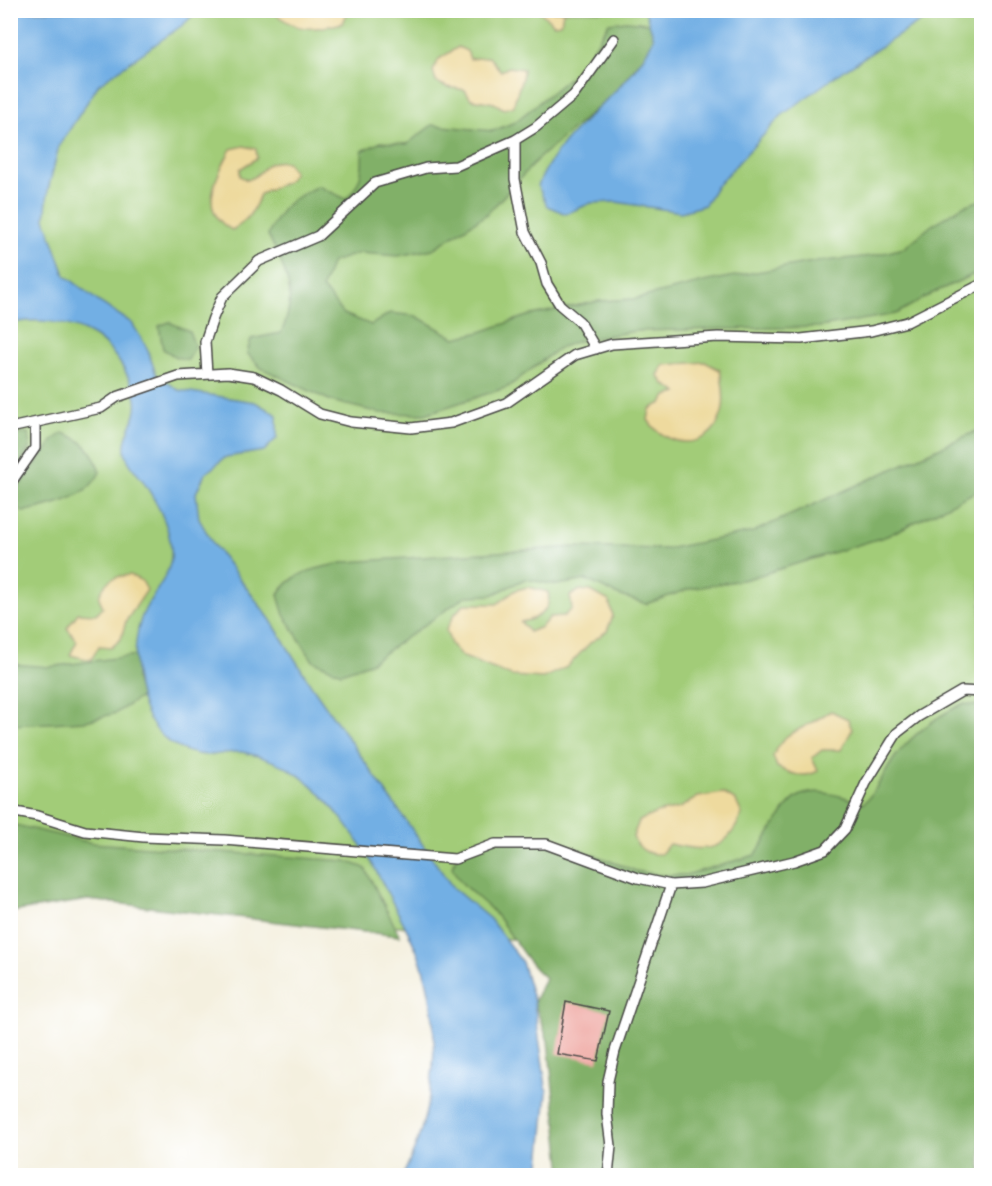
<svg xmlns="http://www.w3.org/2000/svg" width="992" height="1186" font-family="'Architects Daughter',sans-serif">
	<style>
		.green { fill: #a2cc78; stroke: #667c52; stroke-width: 1.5 }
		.forest { fill: #81b068; stroke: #566e4a; stroke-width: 1.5 }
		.sand { fill: #eeda9e; stroke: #8c8264; stroke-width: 1.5 }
		.water { fill: #72afe4; stroke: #4e6d88; stroke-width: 1.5 }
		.building { fill: #f0ada8 }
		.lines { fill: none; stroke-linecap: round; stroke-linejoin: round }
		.lane-casing { stroke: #494946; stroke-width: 12 }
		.lane { stroke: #fff; stroke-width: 9 }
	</style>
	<rect width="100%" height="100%" fill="#fff"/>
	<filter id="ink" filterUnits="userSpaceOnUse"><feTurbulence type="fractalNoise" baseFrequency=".0167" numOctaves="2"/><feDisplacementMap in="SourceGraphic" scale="12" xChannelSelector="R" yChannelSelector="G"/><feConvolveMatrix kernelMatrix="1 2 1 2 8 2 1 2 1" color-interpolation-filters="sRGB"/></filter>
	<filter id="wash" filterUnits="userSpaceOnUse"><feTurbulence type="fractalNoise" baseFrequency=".008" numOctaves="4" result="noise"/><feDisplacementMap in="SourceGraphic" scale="24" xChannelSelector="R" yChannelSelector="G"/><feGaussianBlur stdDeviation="1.35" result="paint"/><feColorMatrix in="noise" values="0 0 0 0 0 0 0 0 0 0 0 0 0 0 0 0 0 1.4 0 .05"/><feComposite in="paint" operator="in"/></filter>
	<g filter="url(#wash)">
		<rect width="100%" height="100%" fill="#f4f0df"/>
		<path class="green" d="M 11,11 L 981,11 L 981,827 L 534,942 L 89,889 L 11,901 Z"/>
		<path class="forest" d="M 626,21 L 649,23 L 654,38 L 647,53 L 613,94 L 539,158 L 487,214 L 433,249 L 398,256 L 360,253 L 332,262 L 322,288 L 344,314 L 371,325 L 390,313 L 416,316 L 455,338 L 481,332 L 527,316 L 599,301 L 635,299 L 708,281 L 806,263 L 872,256 L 904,248 L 932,225 L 963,206 L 981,200 L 981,271 L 933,293 L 896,314 L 820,327 L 635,331 L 578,341 L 559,348 L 508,387 L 425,414 L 380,413 L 331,401 L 261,368 L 247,353 L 251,339 L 281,333 C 299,295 286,271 268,235 C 282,205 288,201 318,186 L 346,199 C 361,183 363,172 362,151 L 381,142 L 407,144 L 432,125 L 493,131 L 515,122 L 581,68 L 609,23 Z
			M 169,322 L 189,331 L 195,347 L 188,360 L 176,357 L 163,349 L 159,326 Z
			M 981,429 L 981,489 L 887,536 L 747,579 L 689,589 L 646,604 L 618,595 L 587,580 L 557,585 L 525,579 L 492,595 L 466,596 L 370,663 L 341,673 L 313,661 L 284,615 L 278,595 C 293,570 320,568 347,562 L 574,547 L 666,549 L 753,532 Z
			M 28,433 L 30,447 L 11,477 L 11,435 Z
			M 63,433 C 84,440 93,450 100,472 C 87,500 50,505 23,512 L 11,504 L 17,489 L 54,439 Z
			M 137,655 L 136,681 L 141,697 L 116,713 L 86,721 L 11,725 L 11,664 L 49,667 Z
			M 963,704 L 981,706 L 981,1175 L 562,1175 L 548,1041 L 534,1002 L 545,978 C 524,960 513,936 496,915 C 481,897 461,889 452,867 L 462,844 L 500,835 L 529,836 L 581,850 L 636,871 L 660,875 L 686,875 L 755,855 C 795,800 786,777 864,803 C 878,789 884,772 896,756 C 913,734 938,715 963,704 Z
			M 11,824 L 92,843 L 346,861 L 365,868 L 400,936 L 88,900 L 11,912 Z"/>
		<path class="sand" d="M 272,11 L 272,10 L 348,11 L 343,23 C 312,30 297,33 272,11 Z
			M 539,11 L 570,11 L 563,12 L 561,23 L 554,24 Z
			M 458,47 L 467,51 L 470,59 L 489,57 L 501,71 L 509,67 L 523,69 C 524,82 515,92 514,106 L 504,109 L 494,103 L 471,99 L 465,90 L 447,87 L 436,82 L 433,71 L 439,59 Z
			M 244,146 L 256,149 L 257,158 L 240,169 L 240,176 L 247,180 C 266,175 261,158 287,162 L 294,172 L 288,181 L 260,194 C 255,210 247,222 232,230 C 196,211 217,176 231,149 Z
			M 705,362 L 720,370 C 723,384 726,402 721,416 C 708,452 666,448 648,420 L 650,409 L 662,403 L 666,396 L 678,393 L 664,384 L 658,375 L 664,365 Z
			M 130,575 L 142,581 L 147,590 L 126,621 L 121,639 L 112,647 L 99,646 L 91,660 L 70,655 L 77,641 L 67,628 L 78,613 L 96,614 L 103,607 L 99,598 C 103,581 113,576 130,575 Z
			M 528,587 L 548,592 C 552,610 538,619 521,622 L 529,632 L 541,627 L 550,617 L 564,616 L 572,609 L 570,596 L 580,590 L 591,591 L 609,601 L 613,616 L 607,631 L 590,643 L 567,667 L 543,678 L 512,676 L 461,656 L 451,644 L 446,630 L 454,615 L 464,604 L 497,604 L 516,590 Z
			M 831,711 L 848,719 L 852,730 L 841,750 L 822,750 L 812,758 L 818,771 C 803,779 791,774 777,767 L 773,756 C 787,731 786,737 809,724 C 817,720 823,715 831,711 Z
			M 723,793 L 736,801 L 742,814 C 726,853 707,852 669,844 L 661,854 C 647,855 639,849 633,837 L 639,821 L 656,813 L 680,808 L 698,797 Z"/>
		<path class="water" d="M 11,11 L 197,11 L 184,24 L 99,84 L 59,146 L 48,190 L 45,219 L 65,275 L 99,302 L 132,323 L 147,348 L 156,374 L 178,390 L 255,402 L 277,415 L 277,438 L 264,451 L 226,457 L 205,474 L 196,493 L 199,519 L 214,545 L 270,619 L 311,685 L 453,888 L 490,919 L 522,962 L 534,1002 L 547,1093 L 539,1175 L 403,1175 C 435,1111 444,1030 421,962 C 412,936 396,910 384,886 C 366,848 326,790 289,769 C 277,762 254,754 241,752 C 230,751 218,755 207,755 C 178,754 155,736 144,708 C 134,682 132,646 141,619 C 149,594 174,577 171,548 C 169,524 156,501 143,481 C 138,474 130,466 127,458 C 118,437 140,421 136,399 C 131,375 110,342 87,332 C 67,322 32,317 11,324 Z
			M 645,11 L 645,10 L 937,11 L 841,72 L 781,116 L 715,188 L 705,205 L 681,212 L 616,202 L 591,203 L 566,214 L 547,206 L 538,186 C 561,125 627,97 654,38 Z"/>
		<g id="blocks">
			<path class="building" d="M 566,1002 L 609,1011 L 598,1061 L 557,1054 Z"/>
		</g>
	</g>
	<g filter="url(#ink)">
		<use href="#blocks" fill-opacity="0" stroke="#494946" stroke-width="1.5"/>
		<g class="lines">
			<defs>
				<path id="lane" d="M 515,140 L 515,179 L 525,232 L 541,263 L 547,284 L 560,305 L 580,322 L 596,349
					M 207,374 L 205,342 L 213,318 L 222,297 L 259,261 L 318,236 L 375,183 L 426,168 L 456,166 L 515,140 L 536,127 L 574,95 L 614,39
					M 10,428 L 101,408 L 117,397 L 178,376 L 228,373 L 254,377 L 281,390 L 320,414 L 351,422 L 411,428 L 451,423 L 506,403 L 575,355 L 612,344 L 718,337 L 801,339 L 871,331 L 907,322 L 982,284
					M 10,484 L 35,448 L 35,424
					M 10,811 L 37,816 L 85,831 L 144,837 L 224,840 L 455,859 L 495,844 L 546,844 L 638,878 L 671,885 L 702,883 L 794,861 L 825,850 L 845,829 L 866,783 L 897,733 L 919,716 L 962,691 L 982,692
					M 608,1176 L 611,1146 L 607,1114 L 608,1081 L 615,1051 L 671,885"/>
			</defs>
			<use href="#lane" class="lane-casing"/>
			<use href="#lane" class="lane"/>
		</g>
	</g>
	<rect width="992" height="1186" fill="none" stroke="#fff" stroke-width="36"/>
</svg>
